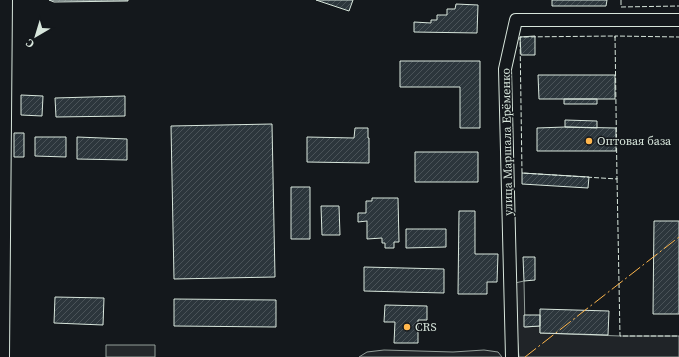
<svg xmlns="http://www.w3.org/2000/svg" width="679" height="357" font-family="'Source Serif 4',serif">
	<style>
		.green { fill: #202428; stroke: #939e99 }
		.parking { fill: #24282b; stroke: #939e99 }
		.building { fill: url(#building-hatch); stroke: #d8e6dc }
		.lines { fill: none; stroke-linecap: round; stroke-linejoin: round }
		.minor-casing { stroke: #d8e6dc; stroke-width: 14 }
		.minor { stroke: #14181c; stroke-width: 12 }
		.fence { stroke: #d8e6dc; stroke-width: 1; stroke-dasharray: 5 2; stroke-linecap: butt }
		.power { stroke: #ffb74d; stroke-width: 1; stroke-dasharray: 14 3 2 3; stroke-linecap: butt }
		.poi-dot { fill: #ffb74d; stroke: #14181c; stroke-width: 1.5 }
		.labels { text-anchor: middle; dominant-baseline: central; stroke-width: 3; stroke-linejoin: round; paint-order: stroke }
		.poi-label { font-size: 12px; fill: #d8e6dc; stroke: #14181c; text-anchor: start }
		.street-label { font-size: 12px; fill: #d8e6dc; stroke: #14181c }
	</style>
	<defs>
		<pattern id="building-hatch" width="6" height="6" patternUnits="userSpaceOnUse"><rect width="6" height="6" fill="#2c363c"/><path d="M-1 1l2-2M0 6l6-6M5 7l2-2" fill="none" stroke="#4a5358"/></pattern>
	</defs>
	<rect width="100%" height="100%" fill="#14181c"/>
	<path class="green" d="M 524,281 L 525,327 L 540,326 L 540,333 L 620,336 L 679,336 L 679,357 L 519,357 L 516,327 L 515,283 Z
		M 384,350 L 453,352 L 484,350 L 498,352 L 502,357 L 359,357 L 367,352 Z"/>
	<path class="parking" d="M 106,345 L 155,345 L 155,357 L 106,357 Z"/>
	<path class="building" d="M 49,0 L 128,0 L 128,1 L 54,2 Z
		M 316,0 L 353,0 L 349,11 Z
		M 552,0 L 607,0 L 606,6 L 552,6 Z
		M 456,4 L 478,5 L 477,33 L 414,32 L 414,22 L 431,23 L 431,20 L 437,20 L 437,15 L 447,15 L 447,9 L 455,9 Z
		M 535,36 L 535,55 L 521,55 L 520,37 Z
		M 400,61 L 480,61 L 480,128 L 460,128 L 460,87 L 400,87 Z
		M 538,75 L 615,75 L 615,99 L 539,99 Z
		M 21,95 L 43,96 L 42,116 L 21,115 Z
		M 125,96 L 125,116 L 56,117 L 55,98 Z
		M 564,99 L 597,99 L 597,104 L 564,104 Z
		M 565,120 L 597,121 L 597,128 L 565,127 Z
		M 272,124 L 275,277 L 174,279 L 171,126 Z
		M 565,127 L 616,128 L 616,151 L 537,151 L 537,128 Z
		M 355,128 L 368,128 L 368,138 L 369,138 L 369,163 L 307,162 L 307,137 L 354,138 Z
		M 14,133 L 24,133 L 24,157 L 14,157 Z
		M 35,137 L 66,137 L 66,157 L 35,156 Z
		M 77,137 L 127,139 L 127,160 L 77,159 Z
		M 415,152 L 478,152 L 478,182 L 415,182 Z
		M 522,173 L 589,177 L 588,188 L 522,184 Z
		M 291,187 L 310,187 L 310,239 L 291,239 Z
		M 372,198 L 398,198 L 399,242 L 394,242 L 394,248 L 385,248 L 385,243 L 382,243 L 382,238 L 367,239 L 367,221 L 358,222 L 358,213 L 366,213 L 366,201 L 372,201 Z
		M 321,206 L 339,206 L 340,235 L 322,235 Z
		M 459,211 L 475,211 L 475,254 L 498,254 L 497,282 L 487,282 L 487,294 L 458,294 Z
		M 654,221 L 679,221 L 679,314 L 653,314 Z
		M 406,229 L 446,229 L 446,247 L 406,248 Z
		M 523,257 L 535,257 L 535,280 L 524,281 Z
		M 364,267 L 444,269 L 444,293 L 364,291 Z
		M 55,297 L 104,298 L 103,325 L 54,323 Z
		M 174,299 L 276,300 L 276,327 L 174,326 Z
		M 385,305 L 427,306 L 427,320 L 418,320 L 418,343 L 394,343 L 395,322 L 384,322 Z
		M 540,309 L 609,311 L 608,335 L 540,333 Z
		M 524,315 L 540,315 L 540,326 L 524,327 Z"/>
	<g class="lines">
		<defs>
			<path id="minor" d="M 3,357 L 6,0
				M 512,357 L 505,69 L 516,20 L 679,20"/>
		</defs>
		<use href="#minor" class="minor-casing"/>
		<use href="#minor" class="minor"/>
		<path class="fence" d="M 621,0 L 621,7 L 679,6
			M 615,36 L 617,179 L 522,173 L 520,37 Z
			M 615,38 L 615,36 L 679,37
			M 617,178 L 620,336 L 679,336"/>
		<path class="power" d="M 525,357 L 679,237"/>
	</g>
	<g class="poi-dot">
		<circle cx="589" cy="141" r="4"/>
		<circle cx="407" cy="327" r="4"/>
	</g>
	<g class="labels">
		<g class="poi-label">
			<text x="597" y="141">Оптовая база</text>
			<text x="415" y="327">CRS</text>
		</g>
		<g class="street-label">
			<text transform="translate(507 142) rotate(-91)">улица Маршала Ерёменко</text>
		</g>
	</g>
	<g transform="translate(36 36) rotate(218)" stroke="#14181c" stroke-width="3" paint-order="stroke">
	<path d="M0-3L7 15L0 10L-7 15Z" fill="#d8e6dc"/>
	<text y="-6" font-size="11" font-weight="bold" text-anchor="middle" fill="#d8e6dc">С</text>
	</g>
</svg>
